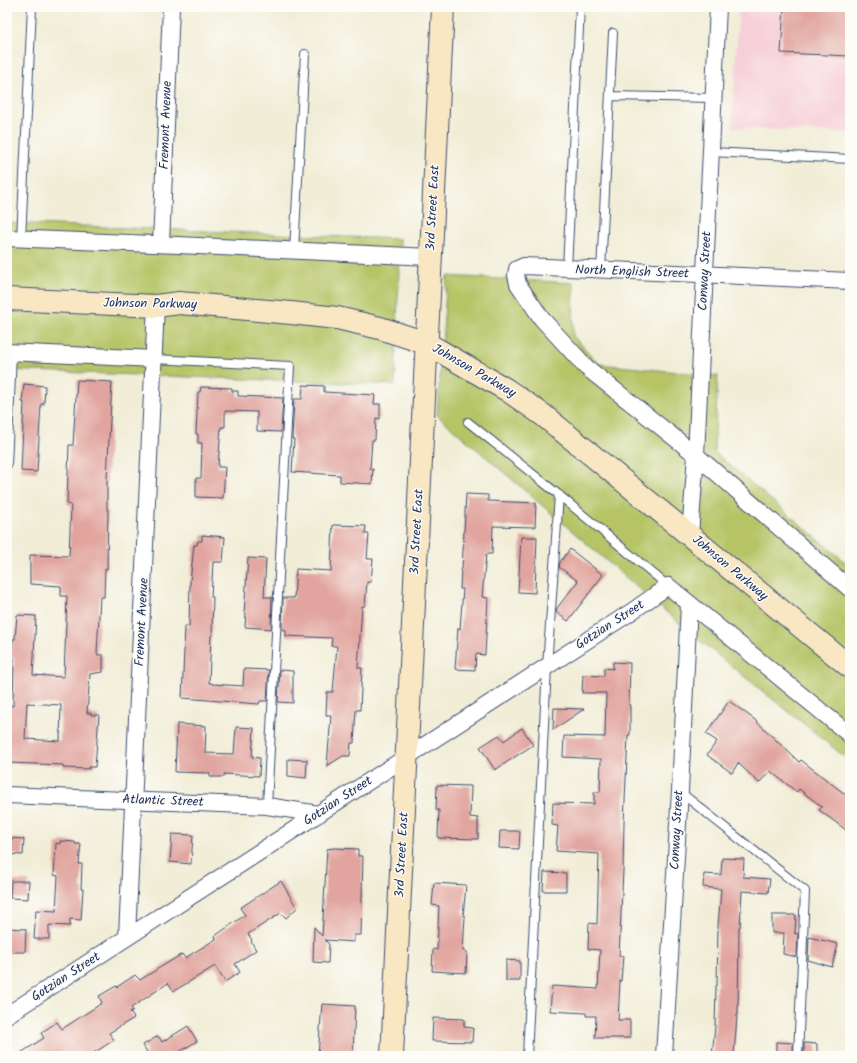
<svg xmlns="http://www.w3.org/2000/svg" width="857" height="1063" font-family="Kalam,sans-serif">
	<style>
		.built { fill: #f6cfd8 }
		.green { fill: #b6c466; stroke: #687a62 }
		.building { fill: #e1a49e; fill-rule: evenodd }
		.lines { fill: none; stroke-linecap: round; stroke-linejoin: round }
		.lane-casing { stroke: #3b4c70; stroke-width: 10 }
		.street-casing { stroke: #3b4c70; stroke-width: 18 }
		.secondary-casing { stroke: #3b4c70; stroke-width: 24 }
		.lane { stroke: #fff; stroke-width: 8 }
		.street { stroke: #fff; stroke-width: 16 }
		.secondary { stroke: #f9e7c3; stroke-width: 22 }
		.labels { text-anchor: middle; dominant-baseline: central; stroke-width: 3; stroke-linejoin: round; paint-order: stroke }
		.street-label { font-size: 13px; fill: #1b2f5e; stroke: #fdfcf7 }
	</style>
	<rect width="100%" height="100%" fill="#fdfcf7"/>
	<filter id="ink" filterUnits="userSpaceOnUse"><feTurbulence type="fractalNoise" baseFrequency=".025" numOctaves="2"/><feDisplacementMap in="SourceGraphic" scale="8" xChannelSelector="R" yChannelSelector="G"/><feConvolveMatrix kernelMatrix="1 2 1 2 8 2 1 2 1" color-interpolation-filters="sRGB"/></filter>
	<filter id="wash" filterUnits="userSpaceOnUse"><feTurbulence type="fractalNoise" baseFrequency=".012" numOctaves="4" result="noise"/><feDisplacementMap in="SourceGraphic" scale="16" xChannelSelector="R" yChannelSelector="G"/><feGaussianBlur stdDeviation="0.9" result="paint"/><feColorMatrix in="noise" values="0 0 0 0 0 0 0 0 0 0 0 0 0 0 0 0 0 1.4 0 .05"/><feComposite in="paint" operator="in"/></filter>
	<g filter="url(#wash)">
		<rect width="100%" height="100%" fill="#f1edd7"/>
		<path class="built" d="M 739,7 L 850,7 L 850,133 L 732,128 Z"/>
		<path class="green" d="M 7,223 L 400,239 L 395,385 L 7,370 Z
			M 447,276 L 574,283 L 573,336 L 599,364 L 718,376 L 714,452 L 850,566 L 850,761 L 700,641 L 437,415 Z"/>
		<g id="blocks">
			<path class="building" d="M 784,7 L 850,7 L 850,56 L 781,53 Z
				M 77,380 L 112,382 L 107,478 L 107,510 L 108,510 L 107,569 L 105,569 L 104,597 L 100,597 L 97,653 L 98,655 L 103,655 L 103,672 L 90,674 L 87,713 L 91,713 L 91,715 L 99,715 L 95,767 L 89,767 L 89,769 L 63,768 L 63,765 L 7,763 L 9,705 L 13,706 L 14,658 L 11,658 L 13,639 L 15,639 L 17,615 L 36,616 L 33,675 L 64,677 L 67,596 L 61,596 L 61,586 L 30,584 L 30,555 L 69,556 L 71,505 L 67,504 L 69,445 L 73,445 ZM 27,703 L 61,705 L 60,741 L 25,739 Z
				M 24,384 L 45,386 L 44,404 L 41,404 L 37,472 L 21,471 L 24,402 L 22,402 Z
				M 303,385 L 324,386 L 324,392 L 375,395 L 374,404 L 380,404 L 380,419 L 376,418 L 375,440 L 372,440 L 370,469 L 373,469 L 372,484 L 340,482 L 340,475 L 292,472 L 294,439 L 292,439 L 294,399 L 302,399 Z
				M 201,387 L 232,388 L 232,391 L 238,391 L 238,396 L 283,398 L 281,432 L 257,431 L 257,412 L 225,411 L 225,427 L 221,427 L 218,467 L 225,467 L 223,498 L 196,497 L 196,478 L 201,478 L 202,443 L 198,443 L 198,434 L 196,434 L 198,392 L 200,392 Z
				M 466,494 L 488,495 L 488,501 L 536,503 L 535,527 L 493,526 L 492,554 L 486,554 L 482,597 L 488,598 L 485,655 L 476,654 L 475,670 L 455,669 L 458,628 L 460,629 L 463,589 L 460,589 L 461,569 L 462,569 Z
				M 333,525 L 366,526 L 365,534 L 369,534 L 367,559 L 373,559 L 371,582 L 367,582 L 365,606 L 362,606 L 358,668 L 362,668 L 360,710 L 356,710 L 354,743 L 351,743 L 350,756 L 343,756 L 327,766 L 331,715 L 326,715 L 327,692 L 333,692 L 337,646 L 331,646 L 332,638 L 286,636 L 286,630 L 282,629 L 283,598 L 294,598 L 296,569 L 331,571 Z
				M 202,535 L 225,537 L 223,562 L 213,562 L 211,597 L 213,597 L 212,636 L 211,636 L 209,683 L 212,683 L 212,684 L 243,686 L 244,669 L 269,670 L 267,701 L 260,701 L 259,704 L 182,698 L 185,626 L 189,627 L 190,582 L 194,545 L 197,545 L 198,541 L 202,541 Z
				M 521,537 L 537,537 L 535,593 L 518,592 Z
				M 570,549 L 603,575 L 568,621 L 556,612 L 557,608 L 578,581 L 559,567 L 560,562 Z
				M 248,558 L 266,559 L 264,597 L 272,597 L 271,629 L 245,627 L 246,613 L 244,613 Z
				M 613,662 L 630,663 L 629,705 L 630,706 L 630,735 L 628,735 L 624,822 L 623,870 L 619,956 L 623,956 L 621,981 L 620,981 L 618,1020 L 630,1020 L 630,1038 L 595,1038 L 596,1016 L 586,1016 L 586,1013 L 550,1011 L 552,986 L 598,989 L 600,950 L 588,949 L 589,923 L 597,924 L 599,854 L 556,851 L 558,826 L 552,825 L 553,803 L 594,804 L 594,792 L 600,792 L 601,759 L 563,757 L 564,736 L 605,737 L 606,693 L 582,693 L 583,675 L 604,676 L 604,668 L 613,669 Z
				M 280,670 L 293,671 L 293,703 L 278,702 Z
				M 729,701 L 754,719 L 799,762 L 801,760 L 850,798 L 850,833 L 819,810 L 822,807 L 799,789 L 797,792 L 770,771 L 759,783 L 738,763 L 732,773 L 707,755 L 717,741 L 706,734 Z
				M 554,708 L 584,709 L 553,730 Z
				M 177,724 L 206,726 L 205,753 L 234,754 L 236,727 L 254,728 L 252,757 L 260,758 L 259,776 L 224,774 L 224,777 L 210,777 L 210,773 L 175,772 Z
				M 522,728 L 533,745 L 495,770 L 480,747 L 499,735 L 504,741 Z
				M 288,759 L 307,760 L 306,778 L 288,776 Z
				M 437,785 L 471,786 L 470,817 L 478,818 L 478,839 L 438,838 L 439,810 L 436,810 Z
				M 500,831 L 520,831 L 519,849 L 499,848 Z
				M 172,834 L 193,835 L 191,864 L 170,862 Z
				M 7,838 L 24,839 L 23,855 L 7,854 Z
				M 60,841 L 75,842 L 75,844 L 81,844 L 79,864 L 82,864 L 81,889 L 83,889 L 81,920 L 70,919 L 70,926 L 49,925 L 49,939 L 34,939 L 36,910 L 56,911 L 58,876 L 54,875 L 56,843 L 60,844 Z
				M 334,848 L 358,849 L 358,856 L 363,856 L 361,935 L 354,935 L 354,942 L 325,940 L 329,944 L 328,963 L 313,962 L 314,927 L 322,936 L 327,849 Z
				M 722,858 L 744,859 L 743,877 L 770,879 L 768,893 L 742,891 L 740,927 L 739,927 L 738,1015 L 737,1015 L 734,1056 L 712,1056 L 715,1027 L 716,986 L 717,986 L 718,926 L 721,889 L 703,887 L 704,874 L 721,875 Z
				M 544,872 L 566,873 L 566,891 L 543,891 Z
				M 11,881 L 29,881 L 28,899 L 10,898 Z
				M 281,881 L 297,908 L 286,918 L 281,913 L 248,934 L 252,940 L 251,941 L 256,950 L 235,964 L 240,972 L 225,982 L 215,966 L 174,991 L 168,983 L 131,1008 L 133,1010 L 130,1012 L 134,1018 L 109,1033 L 114,1040 L 89,1056 L 16,1056 L 44,1038 L 41,1033 L 57,1022 L 62,1029 L 102,1003 L 99,996 L 116,986 L 117,987 L 135,975 L 140,980 L 182,954 L 185,958 L 216,939 L 215,936 L 245,915 L 240,908 Z
				M 434,883 L 466,885 L 463,916 L 465,916 L 463,951 L 467,952 L 466,973 L 432,971 L 433,949 L 437,950 L 439,906 L 432,905 Z
				M 772,915 L 796,915 L 795,933 L 794,933 L 798,934 L 797,957 L 783,954 L 784,933 L 772,933 Z
				M 7,928 L 26,929 L 25,952 L 7,952 Z
				M 809,937 L 838,944 L 832,967 L 808,960 Z
				M 506,960 L 520,961 L 520,981 L 506,981 Z
				M 322,1004 L 355,1006 L 353,1056 L 318,1056 Z
				M 433,1018 L 464,1019 L 464,1027 L 473,1028 L 472,1042 L 432,1041 Z
				M 188,1026 L 197,1041 L 173,1056 L 141,1056 L 147,1052 L 143,1045 L 158,1036 L 162,1042 Z
				M 776,1042 L 793,1043 L 793,1056 L 776,1056 Z
				M 804,1043 L 817,1044 L 817,1056 L 804,1056 Z"/>
		</g>
	</g>
	<g filter="url(#ink)">
		<use href="#blocks" fill-opacity="0" stroke="#3b4c70" stroke-width="1"/>
		<g class="lines">
			<defs>
				<path id="lane" d="M 610,96 L 714,98
					M 711,152 L 850,159
					M 21,239 L 32,7
					M 294,250 L 305,54
					M 567,269 L 580,7
					M 601,271 L 613,33
					M 154,359 L 290,366 L 267,806
					M 468,422 L 559,495 L 668,586
					M 7,465 L 12,353
					M 680,792 L 805,891 L 798,1056
					M 527,1056 L 547,667 L 559,495"/>
				<path id="street" d="M 7,238 L 178,245 L 430,257
					M 161,244 L 171,7
					M 850,281 L 524,266 L 517,269 L 516,275 L 518,284 L 542,319 L 586,367 L 696,455 L 850,589
					M 7,352 L 154,359
					M 690,535 L 696,455 L 718,7
					M 7,795 L 267,806 L 319,814
					M 127,937 L 156,306
					M 7,1015 L 631,612 L 668,586 L 850,735
					M 664,1056 L 680,791 L 689,604"/>
				<path id="secondary" d="M 7,299 L 156,306 L 179,303 L 291,313 L 337,318 L 380,328 L 426,343 L 507,390 L 543,415 L 850,667
					M 392,1056 L 443,7"/>
			</defs>
			<use href="#lane" class="lane-casing"/>
			<use href="#street" class="street-casing"/>
			<use href="#secondary" class="secondary-casing"/>
			<use href="#lane" class="lane"/>
			<use href="#street" class="street"/>
			<use href="#secondary" class="secondary"/>
		</g>
	</g>
	<g class="labels">
		<g class="street-label">
			<text transform="translate(166 125) rotate(-88)">Fremont Avenue</text>
			<text transform="translate(433 208) rotate(-87)">3rd Street East</text>
			<text transform="translate(705 271) rotate(-87)">Conway Street</text>
			<text transform="translate(632 272) rotate(2)">North English Street</text>
			<text transform="translate(150 304) rotate(1)">Johnson Parkway</text>
			<text transform="translate(474 371) rotate(30)">Johnson Parkway</text>
			<text transform="translate(417 532) rotate(-87)">3rd Street East</text>
			<text transform="translate(730 568) rotate(40)">Johnson Parkway</text>
			<text transform="translate(142 622) rotate(-87)">Fremont Avenue</text>
			<text transform="translate(610 625) rotate(-33)">Gotzian Street</text>
			<text transform="translate(163 801) rotate(2)">Atlantic Street</text>
			<text transform="translate(338 801) rotate(-33)">Gotzian Street</text>
			<text transform="translate(677 830) rotate(-87)">Conway Street</text>
			<text transform="translate(402 855) rotate(-87)">3rd Street East</text>
			<text transform="translate(66 977) rotate(-33)">Gotzian Street</text>
		</g>
	</g>
	<rect width="857" height="1063" fill="none" stroke="#fdfcf7" stroke-width="24"/>
</svg>
